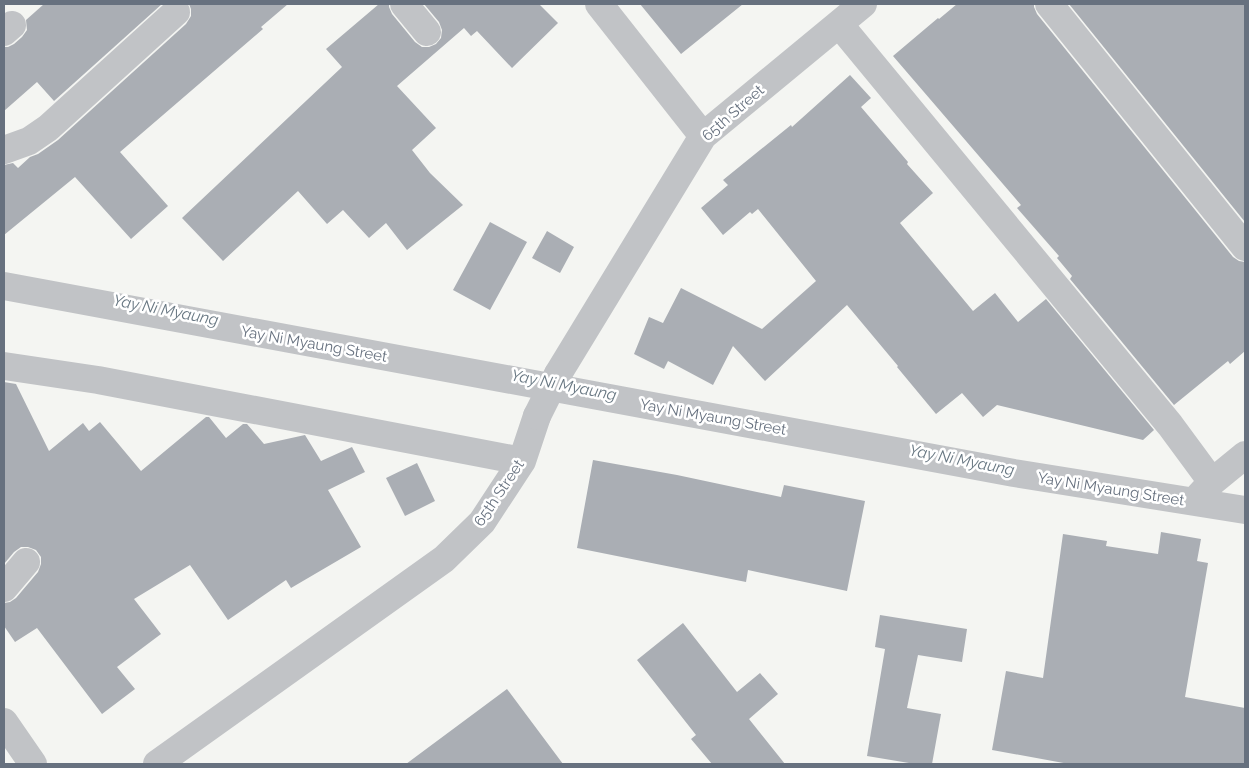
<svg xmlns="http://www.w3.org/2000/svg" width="1249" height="768" font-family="Raleway,sans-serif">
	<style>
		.building { fill: #aaaeb4 }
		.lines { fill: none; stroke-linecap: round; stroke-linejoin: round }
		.street { stroke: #c1c3c6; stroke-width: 28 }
		.street-bridge { stroke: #c1c3c6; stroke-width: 28 }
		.labels { text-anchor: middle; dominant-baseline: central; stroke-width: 5; stroke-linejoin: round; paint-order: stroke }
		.street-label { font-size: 15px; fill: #67717f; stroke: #fff }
		.water-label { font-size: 16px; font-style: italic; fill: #697883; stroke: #fff }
	</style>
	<rect width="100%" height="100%" fill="#f4f5f2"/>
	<path class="building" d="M 44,4 L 162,4 L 54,101 L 37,82 L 4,111 L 4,47 L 8,47 L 14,44 L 22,37 L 27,30 L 26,20 Z
		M 189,4 L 288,4 L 261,27 L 263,29 L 120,152 L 168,206 L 131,239 L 75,177 L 4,235 L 4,165 L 13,163 L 18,168 L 30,157 L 38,154 L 58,140 L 186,24 L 191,16 L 191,9 Z
		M 379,4 L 389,4 L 389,7 L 392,14 L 415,42 L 422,47 L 429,47 L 436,44 L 441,38 L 442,30 L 439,22 L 424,4 L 539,4 L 558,23 L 512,68 L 477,31 L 471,36 L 464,28 L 397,86 L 436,128 L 412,150 L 430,173 L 463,205 L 407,250 L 386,223 L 369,238 L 343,210 L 327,224 L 298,191 L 223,261 L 182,218 L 342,67 L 326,49 Z
		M 640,4 L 743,4 L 681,54 Z
		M 957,4 L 1034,4 L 1034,7 L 1037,14 L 1233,257 L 1239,261 L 1245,262 L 1245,351 L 1230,364 L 1228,361 L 1174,405 L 1070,279 L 1072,276 L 1057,258 L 1059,256 L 1017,208 L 1021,205 L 893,56 L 938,18 L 939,19 Z
		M 1069,4 L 1245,4 L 1245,222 Z
		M 850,75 L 871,98 L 861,107 L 908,162 L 907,164 L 933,193 L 900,223 L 973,311 L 995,293 L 1018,322 L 1046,299 L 1154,430 L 1143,440 L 997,405 L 983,417 L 962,393 L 936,414 L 897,367 L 898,366 L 847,305 L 765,381 L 733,346 L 713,385 L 668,361 L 664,369 L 634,354 L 649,317 L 663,323 L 681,288 L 762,329 L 816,281 L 758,209 L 752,214 L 750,212 L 723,235 L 701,208 L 728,185 L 723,180 L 791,125 L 792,127 Z
		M 490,222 L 527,242 L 490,310 L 453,290 Z
		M 547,231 L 574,247 L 560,273 L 532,258 Z
		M 4,382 L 16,384 L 49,451 L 83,423 L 89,431 L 100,422 L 141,471 L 206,417 L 209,417 L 226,438 L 243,424 L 247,424 L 264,444 L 305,435 L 321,461 L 352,447 L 365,472 L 328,490 L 361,547 L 291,588 L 286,580 L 228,620 L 190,565 L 134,599 L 161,634 L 117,667 L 135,689 L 102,714 L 37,628 L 15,642 L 4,626 L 4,603 L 10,602 L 16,598 L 38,572 L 41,564 L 41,557 L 36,550 L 28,547 L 21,547 L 14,552 L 4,564 Z
		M 593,460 L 677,475 L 781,497 L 784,485 L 865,501 L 847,591 L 748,570 L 746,582 L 577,548 Z
		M 417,463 L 435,501 L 405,516 L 386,478 Z
		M 1161,532 L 1201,539 L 1197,561 L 1208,563 L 1185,697 L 1245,708 L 1245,764 L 1069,764 L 992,750 L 1006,671 L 1043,678 L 1063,534 L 1107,541 L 1106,546 L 1158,554 Z
		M 880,615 L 967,629 L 962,662 L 918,655 L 907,708 L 941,714 L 932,764 L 915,764 L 867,756 L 885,649 L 875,647 Z
		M 683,623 L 737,692 L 760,673 L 778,694 L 749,719 L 785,764 L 712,764 L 691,739 L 696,735 L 637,660 Z
		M 507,689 L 563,764 L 406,764 Z"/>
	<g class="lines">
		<path class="street" d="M 404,4 L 427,32
			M 599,4 L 703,136
			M 1049,4 L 1245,247
			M 839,24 L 1170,425 L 1212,482
			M 4,32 L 12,25
			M 4,150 L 29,141 L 48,128 L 176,12
			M 4,286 L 1014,473 L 1245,510
			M 4,366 L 98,380 L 522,461
			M 558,374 L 703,136 L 863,4
			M 1200,495 L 1212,482 L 1245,455
			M 4,588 L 26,562
			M 4,722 L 33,764
			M 157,764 L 444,559 L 482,522 L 522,461 L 537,416"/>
		<path class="street-bridge" d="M 537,416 L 558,374"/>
	</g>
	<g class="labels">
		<g class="street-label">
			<text transform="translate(733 113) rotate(-41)">65th Street</text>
			<text transform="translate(314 344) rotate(10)">Yay Ni Myaung Street</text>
			<text transform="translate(713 417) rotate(10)">Yay Ni Myaung Street</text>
			<text transform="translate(1111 489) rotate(9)">Yay Ni Myaung Street</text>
			<text transform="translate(499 493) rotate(-56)">65th Street</text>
		</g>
		<g class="water-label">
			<text transform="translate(166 310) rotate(11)">Yay Ni Myaung</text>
			<text transform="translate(564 385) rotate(11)">Yay Ni Myaung</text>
			<text transform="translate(962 460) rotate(11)">Yay Ni Myaung</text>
		</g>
	</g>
	<rect width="1249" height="768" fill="none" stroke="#67717f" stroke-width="10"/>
</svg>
